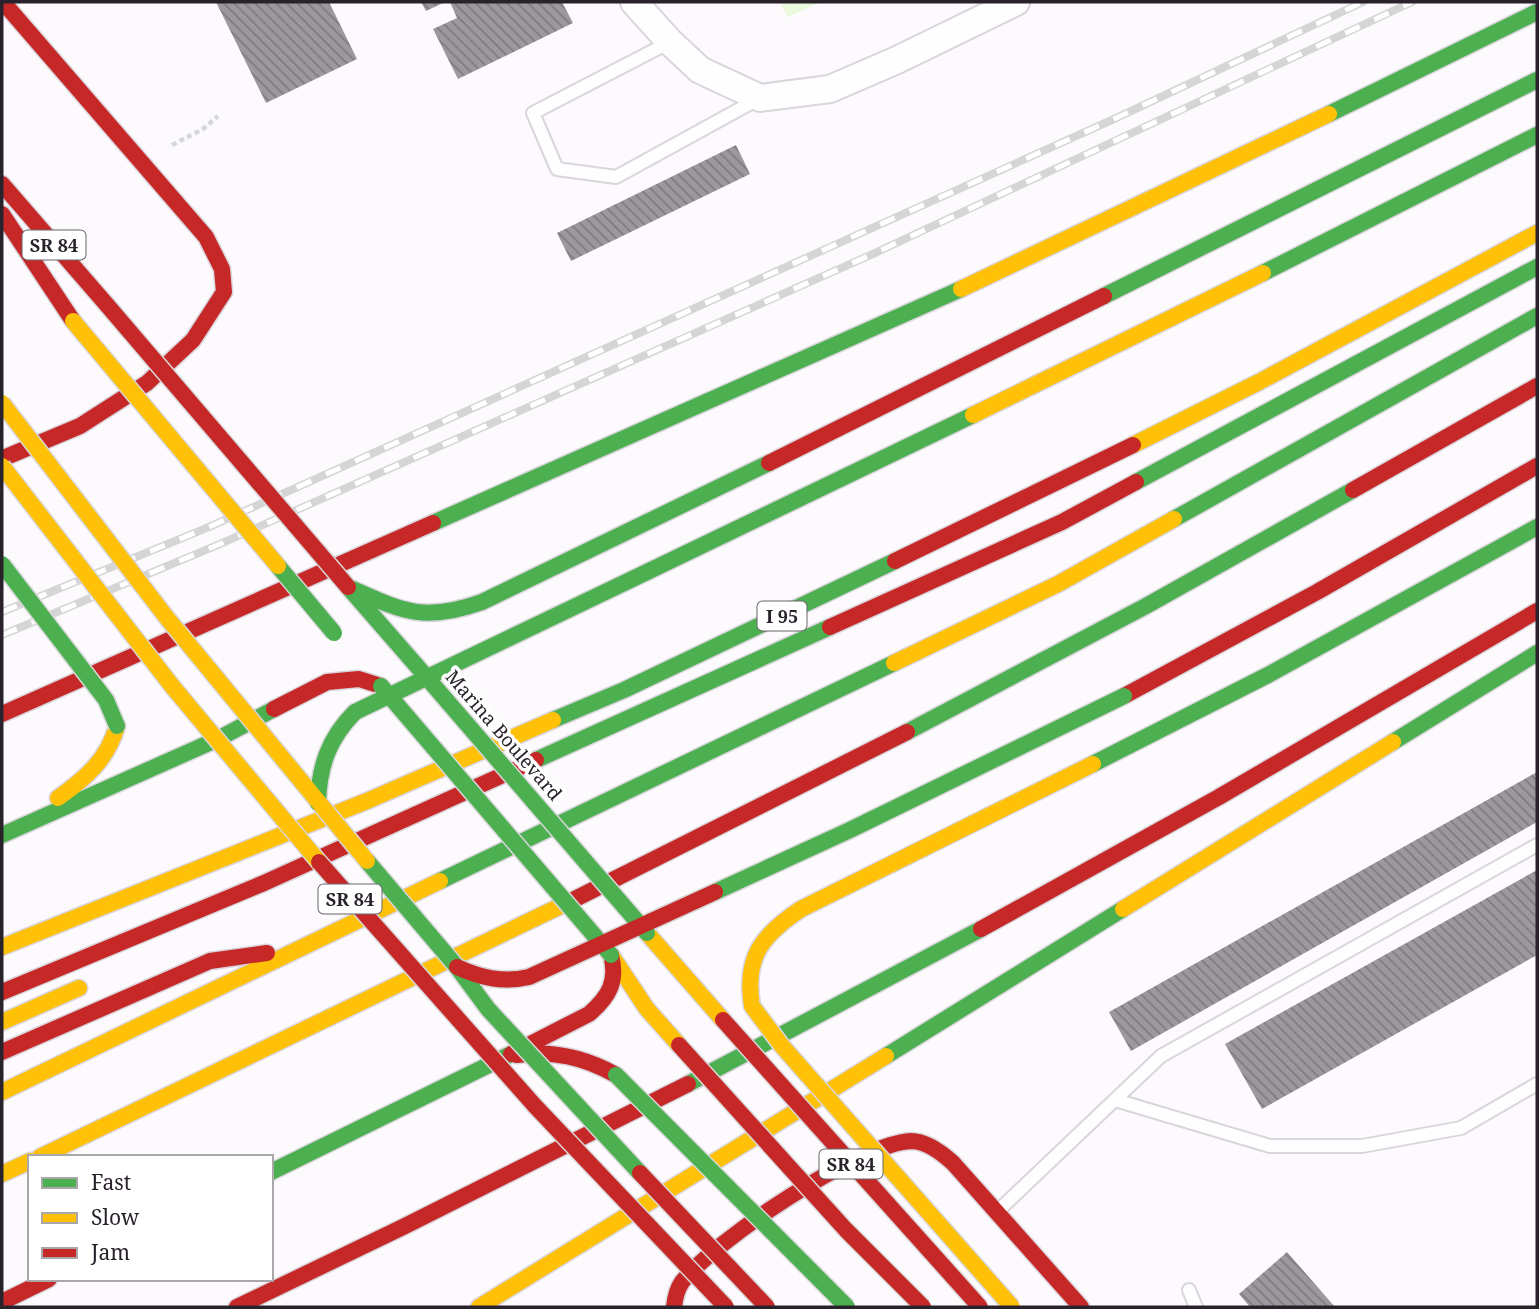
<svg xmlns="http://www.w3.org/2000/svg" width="1539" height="1309" font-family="'Noto Serif',serif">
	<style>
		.grass { fill: #eaf8dd }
		.building { fill: url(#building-back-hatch) }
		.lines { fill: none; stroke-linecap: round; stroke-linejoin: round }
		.lane-casing { stroke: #dad5dc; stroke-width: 16 }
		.street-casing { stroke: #dad5dc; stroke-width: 30 }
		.fast-casing { stroke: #dad5dc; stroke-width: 19 }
		.slow-casing { stroke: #dad5dc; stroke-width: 19 }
		.jam-casing { stroke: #dad5dc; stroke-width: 19 }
		.path { stroke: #d7d6d8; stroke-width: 4.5; stroke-dasharray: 5 3.5; stroke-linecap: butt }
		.lane { stroke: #fffeff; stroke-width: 12 }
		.street { stroke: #fffeff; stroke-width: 26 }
		.fast { stroke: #4caf50; stroke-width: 16 }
		.slow { stroke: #ffc107; stroke-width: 16 }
		.jam { stroke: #c62828; stroke-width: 16 }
		.rail-casing { stroke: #d6d5d6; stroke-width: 8 }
		.rail { stroke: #fff; stroke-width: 5; stroke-dasharray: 16; stroke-linecap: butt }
		.fast-bridge-casing { stroke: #d8d6d8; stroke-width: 19; stroke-linecap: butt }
		.slow-bridge-casing { stroke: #d8d6d8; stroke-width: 19; stroke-linecap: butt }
		.jam-bridge-casing { stroke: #d8d6d8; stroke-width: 19; stroke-linecap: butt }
		.fast-bridge { stroke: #4caf50; stroke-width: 16 }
		.slow-bridge { stroke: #ffc107; stroke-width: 16 }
		.jam-bridge { stroke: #c62828; stroke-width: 16 }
		.labels { text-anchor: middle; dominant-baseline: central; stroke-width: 7; stroke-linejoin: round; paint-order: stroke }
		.shield { fill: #fff; stroke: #69646b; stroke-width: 2 }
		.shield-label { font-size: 18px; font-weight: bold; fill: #29222b }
		.street-label { font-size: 19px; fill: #29222b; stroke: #fff }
	</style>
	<defs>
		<pattern id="building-back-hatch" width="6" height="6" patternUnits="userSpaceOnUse" patternTransform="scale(1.75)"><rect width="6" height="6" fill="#9c989d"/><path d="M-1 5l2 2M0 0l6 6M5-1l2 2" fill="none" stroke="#7f7c80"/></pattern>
	</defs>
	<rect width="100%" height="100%" fill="#fcfafd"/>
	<path class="grass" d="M 780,2 L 820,2 L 788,17 Z"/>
	<path class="building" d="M 216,2 L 329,2 L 357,59 L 266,103 Z
		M 421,2 L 445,2 L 426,11 Z
		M 450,2 L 562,2 L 573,23 L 458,79 L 433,29 L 457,18 Z
		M 736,145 L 750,174 L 571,261 L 557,233 Z
		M 1537,772 L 1537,822 L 1131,1051 L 1109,1012 Z
		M 1537,870 L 1537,955 L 1262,1109 L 1225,1044 Z
		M 1287,1252 L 1335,1307 L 1250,1307 L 1239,1294 Z"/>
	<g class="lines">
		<defs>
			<path id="lane" d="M 670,42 L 533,113 L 557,169 L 616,177 L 758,99
				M 1115,1100 L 1270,1146 L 1362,1146 L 1461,1128 L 1537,1084
				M 1000,1209 L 1161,1056 L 1537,845
				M 1189,1290 L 1196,1307"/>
			<path id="street" d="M 634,2 L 670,42 L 700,70 L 760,98 L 830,89 L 897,60 L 1016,2"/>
			<path id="fast" d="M 1329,114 L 1537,12
				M 1263,273 L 1537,135
				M 1104,296 L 1537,80
				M 1136,482 L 1537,267
				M 1174,519 L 1537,316
				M 433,523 L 961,289
				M 647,572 L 973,415
				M 348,587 L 416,665
				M 348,587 C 402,611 423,623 482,602 L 769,463
				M 553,720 L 624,690 L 895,561
				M 907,732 L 1146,606 L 1353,490
				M 1393,742 L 1537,653
				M 536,760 L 830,627
				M 1093,764 L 1268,675 L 1537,527
				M 2,835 L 218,739 L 274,709
				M 440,881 L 894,663
				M 886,1056 L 1123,909
				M 688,1084 L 981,929
				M 271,1172 L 511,1054"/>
			<path id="slow" d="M 961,289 L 1329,114
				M 973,415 L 1263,273
				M 1133,445 L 1259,382 L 1537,233
				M 894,663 L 1058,584 L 1174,519
				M 58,798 C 85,779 108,759 117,726
				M 1123,909 L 1393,742
				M 647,933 L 723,1020
				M 2,947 L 367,801 L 553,720
				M 611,955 L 647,1009 L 679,1045
				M 752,1006 C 744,957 762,935 801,909 L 1093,764
				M 2,1022 L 79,988
				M 2,1092 L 440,881
				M 40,1157 L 575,899
				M 2,1174 L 30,1161
				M 479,1307 L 886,1056"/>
			<path id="jam" d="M 3,2 L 206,237 L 222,269 L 224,292 L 193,340 L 147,383 L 80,426 L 6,457
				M 2,184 L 107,305
				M 2,214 L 73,321
				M 769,463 L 1104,296
				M 1353,490 L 1537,386
				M 895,561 L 1133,445
				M 830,627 L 1062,522 L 1136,482
				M 1124,696 L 1317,592 L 1537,466
				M 274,709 L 327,682 L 359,679 L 381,686
				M 2,714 L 433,523
				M 575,899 L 907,732
				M 981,929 L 1219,797 L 1537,611
				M 2,992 L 264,883 L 536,760
				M 2,1052 L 210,961 L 267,953
				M 511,1054 L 589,1014 C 609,997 618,981 611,955
				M 517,1055 C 553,1050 584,1057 616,1075
				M 2,1302 L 49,1279
				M 237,1307 L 403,1227 L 688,1084
				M 674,1307 C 675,1298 677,1289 682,1282 C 714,1241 860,1143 911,1141 C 927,1141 942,1153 953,1163 L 1081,1307"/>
		</defs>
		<use href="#lane" class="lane-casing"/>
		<use href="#street" class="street-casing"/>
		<use href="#fast" class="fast-casing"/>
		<use href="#slow" class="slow-casing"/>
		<use href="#jam" class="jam-casing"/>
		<path class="path" d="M 172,145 L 203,129 L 218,116"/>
		<use href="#lane" class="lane"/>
		<use href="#street" class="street"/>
		<use href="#fast" class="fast"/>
		<use href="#slow" class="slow"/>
		<use href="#jam" class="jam"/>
		<defs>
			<path id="rail" d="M 2,612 L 209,527 L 1114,119 L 1363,2
				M 2,635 L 220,544 L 875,253 L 1412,2"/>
		</defs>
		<use href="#rail" class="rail-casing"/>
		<use href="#rail" class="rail"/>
		<defs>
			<path id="fast-bridge" d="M 2,564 L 106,700 L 117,726
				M 278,566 L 334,633
				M 416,665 L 647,933
				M 381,686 L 611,955
				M 318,803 C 319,766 329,738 355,712 L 647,572
				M 367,861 L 457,967 L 488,1009 L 640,1173
				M 715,892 L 850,830 L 1124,696
				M 616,1075 L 847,1307"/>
			<path id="slow-bridge" d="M 73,321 L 278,566
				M 2,403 L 167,618 L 367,861
				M 2,466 L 172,686 L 319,862
				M 752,1006 L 782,1046 L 1012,1307"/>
			<path id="jam-bridge" d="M 107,305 L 348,587
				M 319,862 L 535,1106 L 726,1307
				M 457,967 C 481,978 503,983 529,977 L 715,892
				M 723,1020 L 980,1307
				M 679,1045 L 846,1230 L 923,1307
				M 640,1173 L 767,1307"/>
		</defs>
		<use href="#fast-bridge" class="fast-bridge-casing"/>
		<use href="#slow-bridge" class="slow-bridge-casing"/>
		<use href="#jam-bridge" class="jam-bridge-casing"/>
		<use href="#fast-bridge" class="fast-bridge"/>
		<use href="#slow-bridge" class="slow-bridge"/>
		<use href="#jam-bridge" class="jam-bridge"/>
	</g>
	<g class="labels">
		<g class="shield">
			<rect x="22.5" y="230.5" width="63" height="29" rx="5"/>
			<rect x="757.5" y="601.5" width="49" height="29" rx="5"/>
			<rect x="318.5" y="884.5" width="63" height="29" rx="5"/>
			<rect x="819.5" y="1149.5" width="63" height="29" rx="5"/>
		</g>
		<g class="shield-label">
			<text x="54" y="245">SR 84</text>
			<text x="782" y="616">I 95</text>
			<text x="350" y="899">SR 84</text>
			<text x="851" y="1164">SR 84</text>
		</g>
		<g class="street-label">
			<text transform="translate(504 735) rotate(49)">Marina Boulevard</text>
		</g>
	</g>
	<rect width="1539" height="1309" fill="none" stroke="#29222b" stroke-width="7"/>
	<rect x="28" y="1155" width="245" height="126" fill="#ffffff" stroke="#a9a7aa" stroke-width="2"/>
	<rect x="42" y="1178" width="35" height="10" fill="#4caf50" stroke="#a9a7aa" stroke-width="2"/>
	<text x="91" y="1190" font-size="21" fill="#29222b">Fast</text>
	<rect x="42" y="1213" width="35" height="10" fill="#ffc107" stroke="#a9a7aa" stroke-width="2"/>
	<text x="91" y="1225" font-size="21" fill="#29222b">Slow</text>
	<rect x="42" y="1248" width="35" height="10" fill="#c62828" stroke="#a9a7aa" stroke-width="2"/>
	<text x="91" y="1260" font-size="21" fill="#29222b">Jam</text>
</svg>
